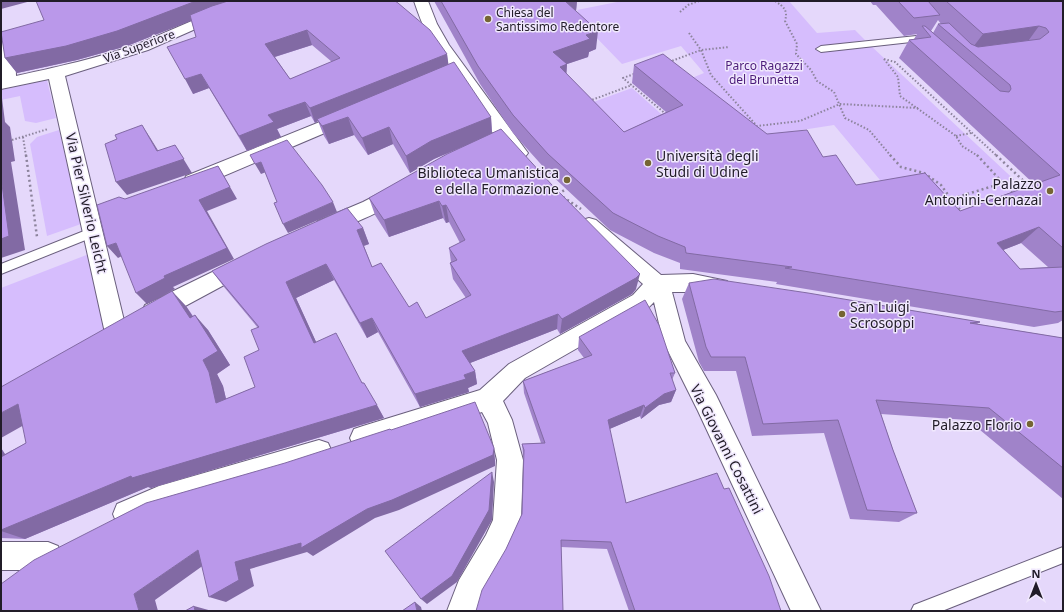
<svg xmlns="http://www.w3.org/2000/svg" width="1064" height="612" font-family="'Noto Sans',sans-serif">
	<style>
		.green { fill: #d6bdfd }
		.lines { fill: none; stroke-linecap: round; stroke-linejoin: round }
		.lane-casing { stroke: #6a5f7d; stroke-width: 2 }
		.street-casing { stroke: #6a5f7d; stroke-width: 2 }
		.path-far1 { stroke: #8c839c; stroke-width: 2; stroke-dasharray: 1.5 2; stroke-linecap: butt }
		.path { stroke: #8c839c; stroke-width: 2.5; stroke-dasharray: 2 3; stroke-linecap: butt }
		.lane { fill: #fff; fill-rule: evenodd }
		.street { fill: #fff; fill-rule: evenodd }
		.wall { fill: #a083c9; fill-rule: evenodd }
		.shaded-wall { fill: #826aa4 }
		.building { fill: #ba98ea; stroke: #826aa4; fill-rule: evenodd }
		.poi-dot { fill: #756533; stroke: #f0e8fd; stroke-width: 1.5 }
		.labels { text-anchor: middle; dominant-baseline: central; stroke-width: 3; stroke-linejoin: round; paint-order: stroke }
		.far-poi-label { font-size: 12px; fill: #211c28; stroke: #f0e8fd; text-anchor: start }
		.far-street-label { font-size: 12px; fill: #211c28; stroke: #f0e8fd }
		.far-park-label { font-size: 12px; fill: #4c1c7a; stroke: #f0e8fd }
		.poi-label { font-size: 14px; fill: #211c28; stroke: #f0e8fd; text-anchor: end }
		.street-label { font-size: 14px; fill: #211c28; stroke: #f0e8fd }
	</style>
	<rect width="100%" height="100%" fill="#e5d8fb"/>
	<path class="green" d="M 622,1 L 789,1 L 817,33 L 855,30 L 865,40 L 818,47 L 823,52 L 870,45 L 1023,188 L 935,217 L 885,186 L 834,125 L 789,132 L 764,148 L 682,82 L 704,73 L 681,46 L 622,64 L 590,31 L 531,21 L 578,12 L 577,10 Z
		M 47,80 L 56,118 L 36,123 L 25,121 L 20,96 L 1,100 L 1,90 Z
		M 632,88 L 669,121 L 623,141 L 588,104 Z
		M 59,130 L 81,224 L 47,236 L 30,144 L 37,137 Z
		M 89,254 L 108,332 L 1,391 L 1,288 Z"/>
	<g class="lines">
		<defs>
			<path id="lane" d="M 926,35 L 929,36 L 929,40 L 821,52 L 816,49 L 821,46 Z
				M 94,227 L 98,229 L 100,232 L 98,235 L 1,274 L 1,264 Z
				M 1063,547 L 1063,563 L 942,611 L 911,611 L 914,605 Z"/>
			<path id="street" d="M 249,1 L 281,1 L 279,4 L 252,9 L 218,19 L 148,50 L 65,76 L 127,333 L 124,340 L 116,343 L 108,340 L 105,333 L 49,79 L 1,89 L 1,34 L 6,36 C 14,47 16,62 16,76 C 57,67 98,58 138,44 C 176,29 208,11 249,1 Z
				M 414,1 L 428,1 L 437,24 L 449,45 L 525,149 L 528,153 L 525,157 C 521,159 518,160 514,158 C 503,152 437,51 428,35 C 422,24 418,13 414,1 Z
				M 347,111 L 353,113 L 356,117 L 353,121 L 200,186 L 193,188 L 186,186 L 184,181 L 186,176 Z
				M 398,184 L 405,186 L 408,191 C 399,206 343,228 325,234 L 318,231 L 315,226 L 318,221 L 363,202 Z
				M 589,218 L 596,220 L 661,275 L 693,274 L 727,281 L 730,287 L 727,293 L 719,296 L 693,292 L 672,292 L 685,341 L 716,395 L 821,611 L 791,611 L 698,411 L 663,341 L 654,302 L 649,307 L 525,378 L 503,401 L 512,420 L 523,460 L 521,521 L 506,555 L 481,597 L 477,611 L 447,611 L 459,580 L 486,535 L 493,520 L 497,460 L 488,423 L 482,412 L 363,450 L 354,447 L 350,438 L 354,429 L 363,426 L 480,390 L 509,364 L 633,295 L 643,284 L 582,230 L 579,225 L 582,220 Z
				M 245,256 L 252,258 L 255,264 L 252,270 L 161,319 L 153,321 L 145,319 L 142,312 L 145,305 Z
				M 319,440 L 328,443 L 332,452 L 328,461 L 319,464 L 162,511 L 127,528 L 117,524 L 113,514 L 117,504 L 159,486 Z
				M 1,542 L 48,542 L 58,546 L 62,556 L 58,566 L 48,570 L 1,570 Z"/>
		</defs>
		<use href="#lane" class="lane-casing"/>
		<use href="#street" class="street-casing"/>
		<path class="path-far1" d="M 775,1 C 784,7 788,10 785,21 L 797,44 L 796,54 L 811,70 L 817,81 L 834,92 L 845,118 L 869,130 L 891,156
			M 680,12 L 688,5 L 699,1
			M 689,33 L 701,50 L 711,75 L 757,126 L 800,121 L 840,104 L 918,108
			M 884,59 L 895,62 L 997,156
			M 884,59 L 898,77 L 900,96 L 956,136 L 962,146 L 978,156
			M 669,62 L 701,50 L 729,47
			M 634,74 L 623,78 L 667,115
			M 589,101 L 632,85
			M 956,136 L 971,133
			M 23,137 L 26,156
			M 12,140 L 48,129"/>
		<path class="path" d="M 26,155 L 37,237
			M 890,155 L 901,167 L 924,173 L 941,185 L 951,199 L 1003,183
			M 977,155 L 1014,195
			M 996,155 L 1031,188
			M 558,194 L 568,188
			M 563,197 L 581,209
			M 948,200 L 951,199 L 962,212"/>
		<use href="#lane" class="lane"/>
		<use href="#street" class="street"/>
	</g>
	<path class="wall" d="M 395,1 L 447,54 L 448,65 L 491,117 L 492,133 L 636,289 L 632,294 L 560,334 L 557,329 L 470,363 L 475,371 L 477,384 L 468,388 L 469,392 L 420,407 L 378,332 L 367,338 L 334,280 L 296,298 L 316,342 L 363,383 L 384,418 L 151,488 L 148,487 L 25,539 L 1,538 L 1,448 L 5,454 L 26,443 L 186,306 L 193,316 L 208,330 L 230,365 L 217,374 L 223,386 L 226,399 L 255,387 L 259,350 L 258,328 L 224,287 L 212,271 L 363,228 L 369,244 L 364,246 L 372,267 L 409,307 L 426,318 L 466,298 L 453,279 L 450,263 L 451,262 L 449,248 L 460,243 L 449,222 L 446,223 L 443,218 L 389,237 L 375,215 L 369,198 L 462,147 L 434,159 L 410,173 L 393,144 L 368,155 L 354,135 L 329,144 L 324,136 L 318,121 L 315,123 L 311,116 L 277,129 L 281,137 L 247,151 L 209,88 L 193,94 L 196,37 L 191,20 L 127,46 L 77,60 L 17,73 L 5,58 L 44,20 ZM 312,45 L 332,62 L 290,79 L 275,57 Z
		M 434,1 L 577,1 L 576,11 L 596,49 L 589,52 L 588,57 L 567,64 L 566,74 L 624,132 L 666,112 L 632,83 L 634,65 L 767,134 L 823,157 L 856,185 L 960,211 L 1034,184 L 899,58 L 909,40 L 914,39 L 917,34 L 904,36 L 876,5 L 873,5 L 870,1 L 1063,1 L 1063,320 L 1058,323 L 1034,327 L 776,284 L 777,282 L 680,269 L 680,263 L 654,253 L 610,230 L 547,171 L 513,133 L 480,84 ZM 938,20 L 941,24 L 938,24 L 933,33 L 931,31 ZM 1021,243 L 1048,267 L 1020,269 L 1003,250 Z
		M 689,283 L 980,322 L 977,324 L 1063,338 L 1063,499 L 968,420 L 881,414 L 893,450 L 917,513 L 899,522 L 850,519 L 824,433 L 752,436 L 736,371 L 704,371 L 699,362 L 682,299 Z
		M 579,337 L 675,373 L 672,380 L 676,390 L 671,402 L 659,405 L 641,419 L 640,416 L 609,429 L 626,503 L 781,611 L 629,611 L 607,549 L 561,547 L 506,549 L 522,514 L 524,458 L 523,454 L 522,444 L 541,443 L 524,393 L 523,381 L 584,358 L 578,350 Z"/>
	<path class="shaded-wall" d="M 1,1 L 31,1 L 1,9 Z
		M 196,1 L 243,1 L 234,4 L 127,46 L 77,60 L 17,73 L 5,58 Z
		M 559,1 L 577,1 L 576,11 Z
		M 1039,26 L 1026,44 L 970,51 L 983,34 Z
		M 307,30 L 312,45 L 271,58 L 265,44 Z
		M 598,31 L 596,49 L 589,52 L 588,57 L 567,64 L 566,82 L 553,52 L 586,35 Z
		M 447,54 L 449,68 L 317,119 L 318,121 L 315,123 L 310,108 Z
		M 201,74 L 209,88 L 193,94 L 185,79 Z
		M 1,90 L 5,122 L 10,127 L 15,161 L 11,162 L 25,250 L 1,258 Z
		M 305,102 L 311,116 L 277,129 L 281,137 L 247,151 L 239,136 L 268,115 Z
		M 348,117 L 354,135 L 329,144 L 322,126 Z
		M 491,117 L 492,134 L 434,159 L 410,173 L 406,156 L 431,141 Z
		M 142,125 L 151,139 L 167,165 L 175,145 L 192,173 L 127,195 L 116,182 L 157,151 Z
		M 389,127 L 393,144 L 368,155 L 362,138 Z
		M 261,162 L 266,172 L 261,174 L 255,164 Z
		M 218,166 L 237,199 L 207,211 L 234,259 L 173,287 L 175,289 L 147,304 L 136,293 L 164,276 L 199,200 Z
		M 439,201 L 443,218 L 389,237 L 384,220 Z
		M 333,202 L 337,212 L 288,233 L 283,224 Z
		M 446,205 L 449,222 L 446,223 L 442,206 Z
		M 1039,227 L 1021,243 L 980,259 L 997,243 Z
		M 363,228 L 369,244 L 363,246 L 357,230 Z
		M 116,243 L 126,254 L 118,258 L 107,246 Z
		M 326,264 L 334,280 L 296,298 L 323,357 L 314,343 L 286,282 Z
		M 640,274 L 636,289 L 632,294 L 560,334 L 562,319 Z
		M 172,291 L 186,306 L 203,333 L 190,318 Z
		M 558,314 L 557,329 L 465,365 L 462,351 Z
		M 195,315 L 208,330 L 230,365 L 217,374 L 223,386 L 230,416 L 216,403 L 203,360 Z
		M 372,318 L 378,332 L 367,338 L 360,323 Z
		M 475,371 L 477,384 L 468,388 L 469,392 L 420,407 L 415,394 Z
		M 676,390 L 671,402 L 659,405 L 641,419 L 645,408 L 664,394 Z
		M 18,404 L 40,416 L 1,438 L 1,413 Z
		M 377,405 L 384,418 L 151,488 L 148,487 L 25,539 L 1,531 L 1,530 L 131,476 Z
		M 644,405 L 640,416 L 605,431 L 608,420 Z
		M 1,448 L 17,473 L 1,466 Z
		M 494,448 L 495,460 L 495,466 L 399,510 L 375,518 L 313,556 L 307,552 L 250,569 L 254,586 L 226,602 L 209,597 L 235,562 L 367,509 Z
		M 492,472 L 494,482 L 492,520 L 457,582 L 427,604 L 421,599 Z
		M 198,550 L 215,557 L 155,600 L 158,611 L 139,611 L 134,594 Z
		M 415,602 L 421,607 L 422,611 L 417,611 Z
		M 194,606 L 212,611 L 195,611 Z"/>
	<path class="building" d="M 36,1 L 196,1 L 117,31 L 66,46 L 5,58 L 1,32 L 44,20 Z
		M 228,1 L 395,1 L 398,3 L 430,30 L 447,54 L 310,108 L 305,102 L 268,115 L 274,122 L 239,136 L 201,74 L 185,79 L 167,47 L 196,37 L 190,15 L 212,6 ZM 307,30 L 340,58 L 290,79 L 265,44 Z
		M 441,1 L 565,1 L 598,31 L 586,35 L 590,39 L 553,52 L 567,64 L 560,67 L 624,132 L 683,105 L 634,65 L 663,54 L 767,134 L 807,130 L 823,157 L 836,155 L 856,185 L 925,173 L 960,211 L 1060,175 L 909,40 L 931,37 L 922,26 L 925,26 L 1000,91 L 1009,92 L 1011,89 L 1010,85 L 938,24 L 949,23 L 971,44 L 978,47 L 1040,39 L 1049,32 L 1046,28 L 1039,26 L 983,34 L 946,1 L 1063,1 L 1063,248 L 1039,227 L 997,243 L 1020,269 L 1063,267 L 1063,311 L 1055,312 L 785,268 L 792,267 L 686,253 L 685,247 L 658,236 L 613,213 L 548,154 L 513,115 L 478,66 Z
		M 898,1 L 928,1 L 940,15 L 914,18 Z
		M 454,62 L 491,117 L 431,141 L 406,156 L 389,127 L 362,138 L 348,117 L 322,126 L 317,119 Z
		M 142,125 L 157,151 L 175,145 L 184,159 L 116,182 L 105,144 L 117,139 L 115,135 Z
		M 501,129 L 552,185 L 640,274 L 636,278 L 562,319 L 558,314 L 462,351 L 475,371 L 464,375 L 466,379 L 415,394 L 372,318 L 360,323 L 326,264 L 286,282 L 314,343 L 336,333 L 362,383 L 364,383 L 377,405 L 132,478 L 131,476 L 1,530 L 1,457 L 26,443 L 18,404 L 1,413 L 1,387 L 172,291 L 190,318 L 195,315 L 218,351 L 203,360 L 209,372 L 216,403 L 255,387 L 244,357 L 259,350 L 251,330 L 259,327 L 212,271 L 266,244 L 347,208 L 363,228 L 357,230 L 372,267 L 381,263 L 409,307 L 417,302 L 426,318 L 471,295 L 450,263 L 457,260 L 449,248 L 465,240 L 446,205 L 442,206 L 439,201 L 384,220 L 369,198 L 447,154 Z
		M 287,140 L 322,185 L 333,202 L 283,224 L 274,203 L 277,202 L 261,162 L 255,164 L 250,155 Z
		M 218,166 L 230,187 L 199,200 L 227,248 L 164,276 L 165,278 L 136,293 L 116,243 L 107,246 L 97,205 L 119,197 L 125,199 Z
		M 1,177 L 9,236 L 1,239 Z
		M 714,279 L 808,293 L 980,322 L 970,323 L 1063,338 L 1063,468 L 989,408 L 876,400 L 893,450 L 917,513 L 867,510 L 838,420 L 763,424 L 745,357 L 711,357 L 706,347 L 689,283 Z
		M 645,300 L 659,325 L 675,373 L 670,373 L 676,390 L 664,394 L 645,408 L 644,405 L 608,420 L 626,503 L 717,473 L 724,489 L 729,488 L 769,576 L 781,611 L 635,611 L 611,542 L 561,540 L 563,611 L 476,611 L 482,590 L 506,549 L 522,514 L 524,450 L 522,444 L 545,443 L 523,381 L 592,355 L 579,337 Z
		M 475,402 L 494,448 L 493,455 L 392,500 L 367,509 L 301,548 L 301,543 L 235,562 L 239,580 L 209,597 L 198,550 L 134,594 L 139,611 L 1,611 L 1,584 L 34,560 L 146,503 L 285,463 L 390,429 L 391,430 Z
		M 492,472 L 489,510 L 452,576 L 421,599 L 385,551 Z
		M 415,602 L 417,611 L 402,611 Z
		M 194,606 L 195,611 L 185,611 Z"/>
	<g class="poi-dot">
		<circle cx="488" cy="19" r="4"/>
		<circle cx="648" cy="163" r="4"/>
		<circle cx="567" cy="180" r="4"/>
		<circle cx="1050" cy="191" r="4"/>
		<circle cx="842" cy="314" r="4"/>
		<circle cx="1030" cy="424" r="4"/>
	</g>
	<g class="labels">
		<g class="far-poi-label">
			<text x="496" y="12">Chiesa del<tspan x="496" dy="14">Santissimo Redentore</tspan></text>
		</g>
		<g class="far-street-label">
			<text transform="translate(139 46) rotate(-20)">Via Superiore</text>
		</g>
		<g class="far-park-label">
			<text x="764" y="65">Parco Ragazzi<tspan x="764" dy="14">del Brunetta</tspan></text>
		</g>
		<g class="poi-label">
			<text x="656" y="155" text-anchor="start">Università degli<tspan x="656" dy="16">Studi di Udine</tspan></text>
			<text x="559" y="172">Biblioteca Umanistica<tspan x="559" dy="16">e della Formazione</tspan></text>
			<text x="1042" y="183">Palazzo<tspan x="1042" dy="16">Antonini-Cernazai</tspan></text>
			<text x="850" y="306" text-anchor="start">San Luigi<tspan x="850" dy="16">Scrosoppi</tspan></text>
			<text x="1022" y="424">Palazzo Florio</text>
		</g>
		<g class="street-label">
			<text transform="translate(87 203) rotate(77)">Via Pier Silverio Leicht</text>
			<text transform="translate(727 449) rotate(63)">Via Giovanni Cosattini</text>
		</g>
	</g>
	<rect width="1064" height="612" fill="none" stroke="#211c28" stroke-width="4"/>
	<g transform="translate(1036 584)" stroke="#f0e8fd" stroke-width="3" paint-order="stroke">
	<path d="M0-3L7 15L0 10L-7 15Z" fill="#211c28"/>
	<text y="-6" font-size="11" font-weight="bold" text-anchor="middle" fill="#211c28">N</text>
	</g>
</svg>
